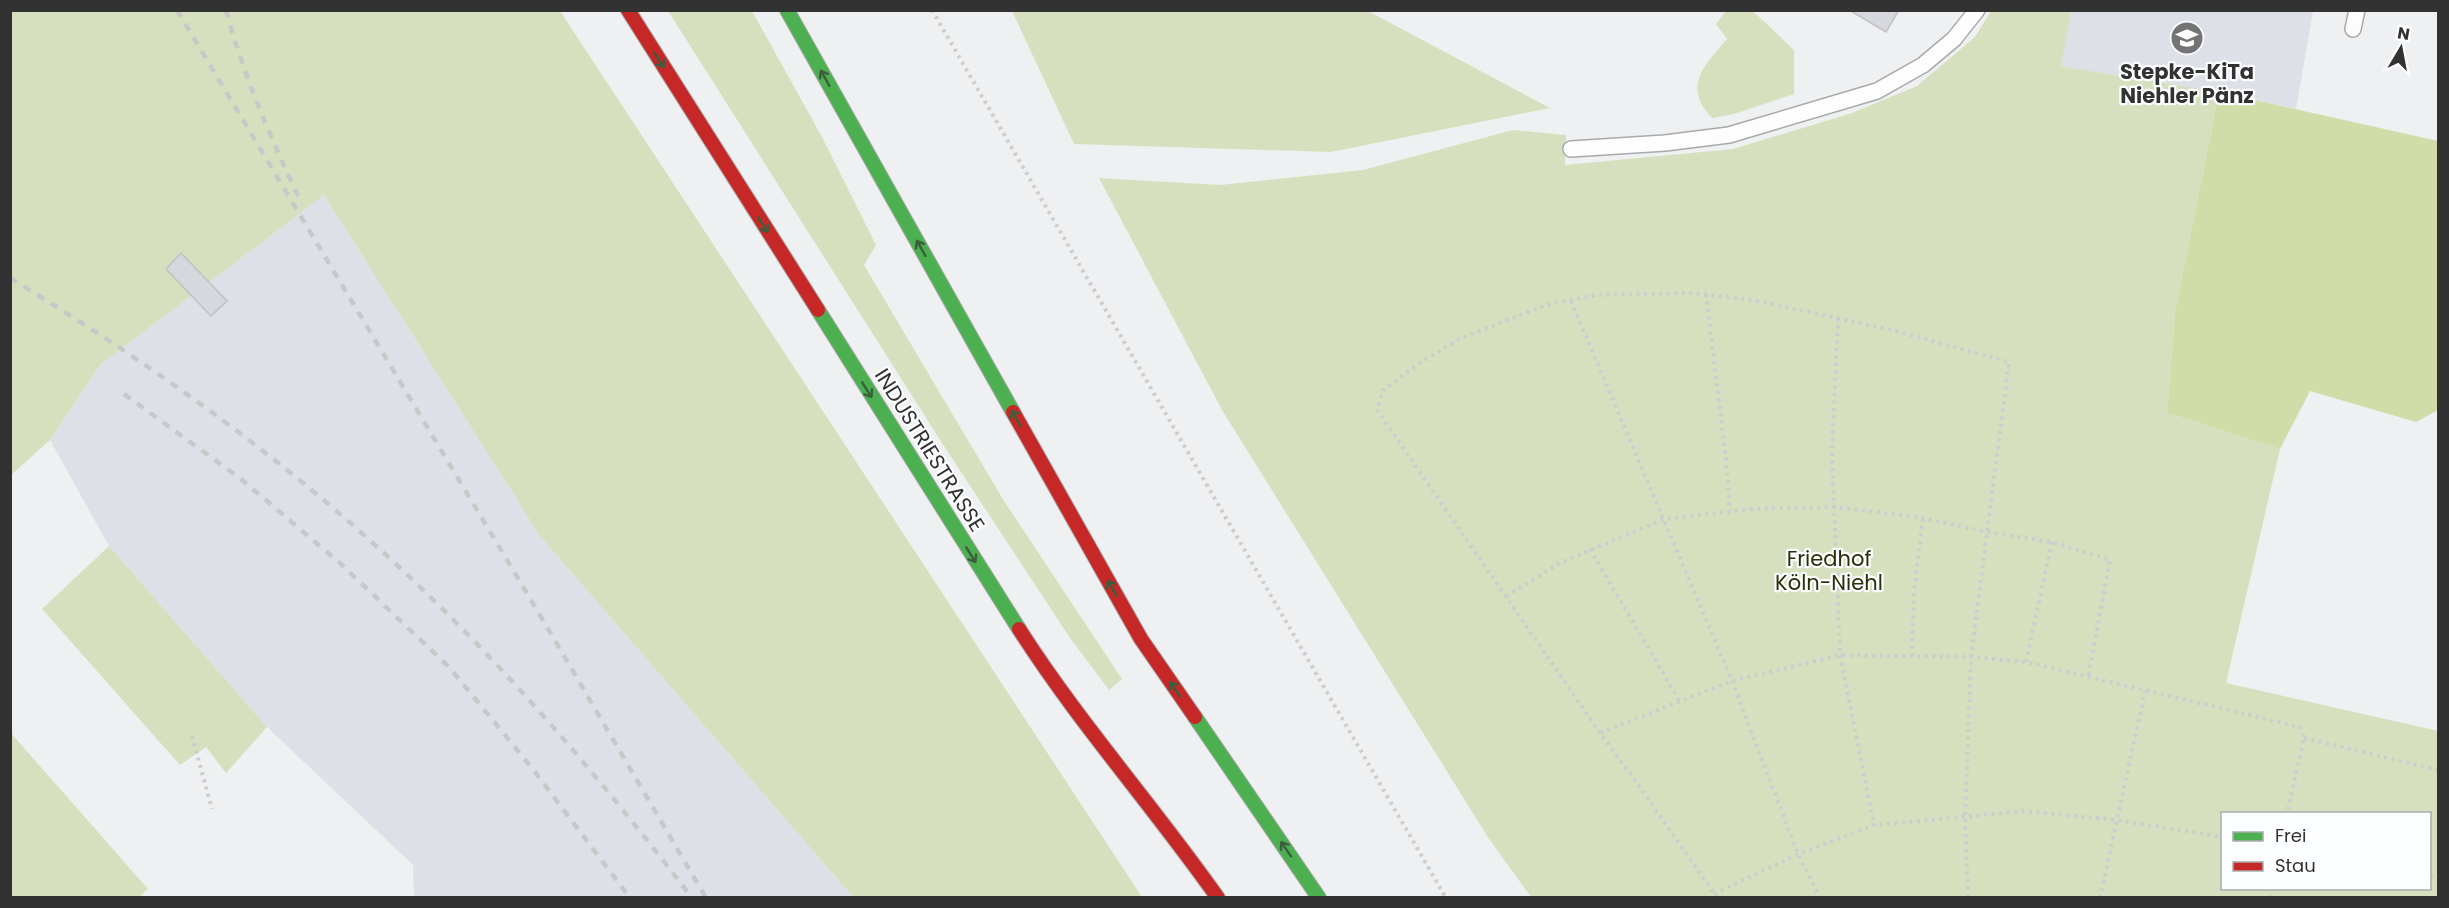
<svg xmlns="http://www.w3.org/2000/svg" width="2449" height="908" font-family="Poppins,sans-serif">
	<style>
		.built { fill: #dde0e6 }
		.green { fill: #d7e0be; fill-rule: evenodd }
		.forest { fill: #d1dca8 }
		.building { fill: #d7d8de; stroke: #c0c1c2; stroke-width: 1.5 }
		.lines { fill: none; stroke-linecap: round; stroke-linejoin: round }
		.lane-casing { stroke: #a8a9aa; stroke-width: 18 }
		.fast-casing { stroke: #a8a9aa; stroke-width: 16 }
		.jam-casing { stroke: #a8a9aa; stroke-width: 16 }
		.path { stroke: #cdcdce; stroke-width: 4; stroke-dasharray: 3 4.5; stroke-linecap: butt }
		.lane { stroke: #fdfdfd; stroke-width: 15 }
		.fast { stroke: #4caf50; stroke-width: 14 }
		.jam { stroke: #c62828; stroke-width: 14 }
		.rail { stroke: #c8c8c8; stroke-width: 4.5; stroke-dasharray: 8 8; stroke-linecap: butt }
		.oneway { stroke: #3b5e3d }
		.labels { text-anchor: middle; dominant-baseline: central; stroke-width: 4.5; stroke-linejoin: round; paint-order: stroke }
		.poi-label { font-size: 21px; font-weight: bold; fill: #323233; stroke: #fcfdff }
		.street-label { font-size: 21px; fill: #323233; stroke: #fcfdff }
		.park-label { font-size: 21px; fill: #293007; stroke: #fcfdff }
	</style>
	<rect width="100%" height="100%" fill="#eff0f1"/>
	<path class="built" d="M 2071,11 L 2313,11 L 2296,109 L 2219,92 L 2060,66 Z
		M 324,195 L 540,536 L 853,897 L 414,897 L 413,865 L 267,727 L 109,546 L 50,440 L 100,365 Z"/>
	<path class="green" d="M 11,11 L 560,11 L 1142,897 L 853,897 L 540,536 L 324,195 L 100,365 L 50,440 L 11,475 Z
		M 668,11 L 752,11 L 822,137 L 876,245 L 864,265 L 1004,501 L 1122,679 L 1109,690 L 1070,638 L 942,443 Z
		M 1012,11 L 1368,11 L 1550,108 L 1331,152 L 1074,144 Z
		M 1726,11 C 1734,10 1743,9 1751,11 C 1757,13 1786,43 1794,50 L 1794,94 L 1734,114 L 1712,118 C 1682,86 1704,66 1727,39 L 1716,24 Z
		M 1991,11 L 2071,11 L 2061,66 L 2219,92 L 2175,312 L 2167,413 L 2280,449 L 2226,683 L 2438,731 L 2438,897 L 1531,897 L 1489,839 L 1222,410 L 1099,178 L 1220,185 L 1363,170 L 1513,130 L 1566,135 L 1565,165 L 1733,149 L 1852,113 L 1917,86 L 1975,37 ZM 2222,814 L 2430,814 L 2430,888 L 2222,888 Z
		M 109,546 L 267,727 L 226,773 L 206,747 L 180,765 L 42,609 Z
		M 10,732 L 148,889 L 139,897 L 11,897 Z"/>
	<path class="forest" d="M 2219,92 L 2438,141 L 2438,410 L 2416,422 L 2310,391 L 2280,449 L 2167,413 L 2175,312 Z"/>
	<path class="building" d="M 1849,10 L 1899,10 L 1886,32 Z
		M 181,253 L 227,301 L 211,316 L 166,269 Z"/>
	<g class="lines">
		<defs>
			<path id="lane" d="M 2353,29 L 2357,10
				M 1571,149 L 1665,143 L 1729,135 L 1877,91 L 1923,65 L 1954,39 L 1977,10"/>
			<path id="fast" d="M 787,10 L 1013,412
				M 818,310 L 1019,629
				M 1195,717 L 1319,898"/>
			<path id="jam" d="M 628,10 L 818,310
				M 1013,412 L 1141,639 L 1195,717
				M 1019,629 C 1079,723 1154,807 1218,898"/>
		</defs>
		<use href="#lane" class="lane-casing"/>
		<use href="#fast" class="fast-casing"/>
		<use href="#jam" class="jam-casing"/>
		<path class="path" d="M 932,10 L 1446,898
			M 1706,294 L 1726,460 L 1730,511
			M 1571,301 L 1732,681 L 1798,854 L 1820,898
			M 1838,318 L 1832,455 L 1840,655 L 1874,825
			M 1590,549 L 1680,702
			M 1506,596 L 1560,563 L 1664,519 L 1752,509 L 1833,507 L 1918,517 L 1987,532 L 2052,542 L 2110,560 L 2088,677
			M 1912,656 L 1914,592 L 1923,518
			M 2026,662 L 2052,542
			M 1600,733 L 1377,410 L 1383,390 L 1417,365 L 1459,339 L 1546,305 L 1596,295 L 1693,293 L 1758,301 L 1896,331 L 2009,362 L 1971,657 L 1965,818 L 1968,898
			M 192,736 L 212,809
			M 2304,738 L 2438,770
			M 2430,875 L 2438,877
			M 1714,894 L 1798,854 L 1874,825 L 2025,811 L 2116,820 L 2222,837
			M 1717,898 L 1637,783 L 1600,733 L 1732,681 L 1840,655 L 1971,657 L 2026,662 L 2300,727 L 2304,738 L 2287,814
			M 2100,898 L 2145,691
			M 2270,898 L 2272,888"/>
		<use href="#lane" class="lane"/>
		<use href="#fast" class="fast"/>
		<use href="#jam" class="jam"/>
		<path class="rail" d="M 177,10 L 537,610 L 706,898
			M 226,10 C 244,78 272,141 302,204
			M 10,278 C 148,362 281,456 399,567 C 507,668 602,780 692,898
			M 124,394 L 241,479 L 341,564 L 449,667 L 532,768 L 630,898"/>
	</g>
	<defs><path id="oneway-shaft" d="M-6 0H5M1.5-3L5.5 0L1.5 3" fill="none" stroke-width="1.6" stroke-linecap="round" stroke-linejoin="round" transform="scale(1.5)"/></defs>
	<g class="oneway">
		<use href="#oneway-shaft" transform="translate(659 60) rotate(58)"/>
		<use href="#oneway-shaft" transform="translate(825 78) rotate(-119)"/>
		<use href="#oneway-shaft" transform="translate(763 225) rotate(58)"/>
		<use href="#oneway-shaft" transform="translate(921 248) rotate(-119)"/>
		<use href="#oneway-shaft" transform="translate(867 390) rotate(58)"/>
		<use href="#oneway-shaft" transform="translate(1016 418) rotate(-119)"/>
		<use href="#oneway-shaft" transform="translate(971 555) rotate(58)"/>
		<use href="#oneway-shaft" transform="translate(1112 588) rotate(-119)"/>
		<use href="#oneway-shaft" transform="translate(1175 689) rotate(-125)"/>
		<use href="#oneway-shaft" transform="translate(1286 849) rotate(-125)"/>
	</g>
	<defs>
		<symbol id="school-disc" viewBox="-11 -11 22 22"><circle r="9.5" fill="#747476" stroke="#fcfdff"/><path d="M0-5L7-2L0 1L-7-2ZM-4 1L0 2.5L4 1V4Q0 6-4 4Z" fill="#fff"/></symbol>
	</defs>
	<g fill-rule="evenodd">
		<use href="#school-disc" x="2168" y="19" width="38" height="38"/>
	</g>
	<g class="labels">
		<g class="poi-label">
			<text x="2187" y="71">Stepke-KiTa<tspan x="2187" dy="24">Niehler Pänz</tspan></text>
		</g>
		<g class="street-label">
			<text transform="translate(930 450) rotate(58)">INDUSTRIESTRASSE</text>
		</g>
		<g class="park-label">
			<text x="1829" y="558">Friedhof<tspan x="1829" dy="24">Köln-Niehl</tspan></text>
		</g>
	</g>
	<rect width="2449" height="908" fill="none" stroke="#323233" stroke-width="24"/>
	<rect x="2221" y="812" width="210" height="78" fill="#fcfdff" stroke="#abacad" stroke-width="1.5"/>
	<rect x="2233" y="832" width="30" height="9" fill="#4caf50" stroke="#abacad" stroke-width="1.5"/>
	<text x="2275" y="842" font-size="18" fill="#323233">Frei</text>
	<rect x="2233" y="862" width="30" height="9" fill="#c62828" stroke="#abacad" stroke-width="1.5"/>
	<text x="2275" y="872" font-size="18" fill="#323233">Stau</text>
	<g transform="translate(2401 48) rotate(10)" stroke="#fcfdff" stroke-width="4.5" paint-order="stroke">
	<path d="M0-4.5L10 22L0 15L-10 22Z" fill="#323233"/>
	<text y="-9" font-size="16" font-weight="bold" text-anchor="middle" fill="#323233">N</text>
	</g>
</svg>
